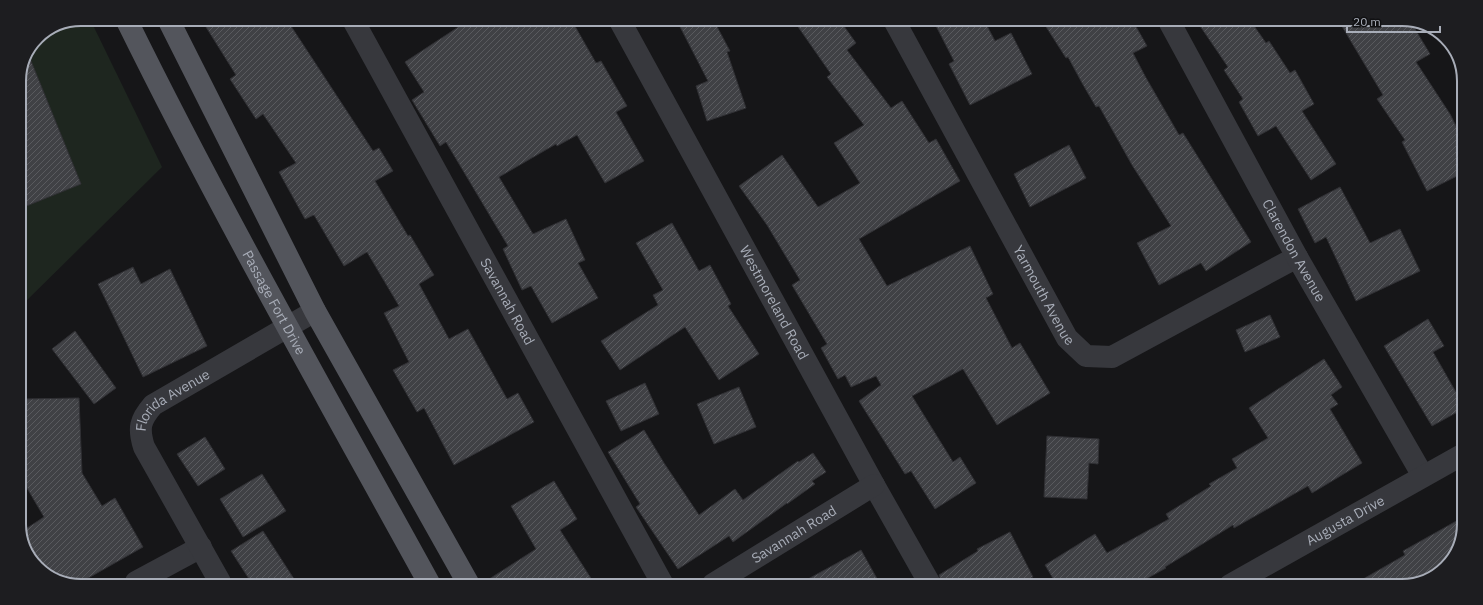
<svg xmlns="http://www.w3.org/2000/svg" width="1483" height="605" font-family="'IBM Plex Sans',sans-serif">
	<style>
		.garden { fill: #1e261f }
		.building { fill: url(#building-hatch); stroke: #303034 }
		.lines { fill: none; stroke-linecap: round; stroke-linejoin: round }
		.minor { stroke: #37383d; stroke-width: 22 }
		.major { stroke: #53555c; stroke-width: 22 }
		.labels { text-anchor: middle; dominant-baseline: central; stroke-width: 3; stroke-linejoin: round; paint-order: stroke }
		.street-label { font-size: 14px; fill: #a8adb8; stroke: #111113 }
		.rim { fill: none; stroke: #a8adb8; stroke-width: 2 }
	</style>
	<defs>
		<pattern id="building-hatch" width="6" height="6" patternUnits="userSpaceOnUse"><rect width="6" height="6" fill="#404145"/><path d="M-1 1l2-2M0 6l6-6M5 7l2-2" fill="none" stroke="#595a5e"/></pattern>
	</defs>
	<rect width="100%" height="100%" fill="#161618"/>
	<path class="garden" d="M 81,19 L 90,19 L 162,167 L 19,308 L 19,77 L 37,37 Z"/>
	<path class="building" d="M 201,19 L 287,20 L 373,151 L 379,148 L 393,171 L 375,181 L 408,236 L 410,235 L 434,275 L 419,284 L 449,339 L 468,329 L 507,399 L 518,393 L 534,422 L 454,465 L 424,408 L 417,412 L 393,370 L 409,362 L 384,313 L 399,306 L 367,252 L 344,266 L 314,215 L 305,219 L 279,172 L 296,163 L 263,114 L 256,119 L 230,79 L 236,75 Z
		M 469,20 L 572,21 L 596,63 L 601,61 L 627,106 L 616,112 L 644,161 L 605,183 L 577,135 L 557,146 L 556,144 L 499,177 L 533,234 L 566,219 L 585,260 L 578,263 L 598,298 L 552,323 L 531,286 L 522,290 L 503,249 L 508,246 L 446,142 L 440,146 L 412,100 L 424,92 L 405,62 Z
		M 677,21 L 714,21 L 730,51 L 727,52 L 746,108 L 707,121 L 696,86 L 708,81 Z
		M 794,21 L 841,22 L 856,43 L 847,50 L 891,108 L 902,101 L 929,143 L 936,139 L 960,181 L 859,239 L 887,286 L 970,246 L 993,294 L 986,298 L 1012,348 L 1020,343 L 1050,393 L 997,425 L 963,369 L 912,396 L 953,462 L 960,457 L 976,483 L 935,509 L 911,471 L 905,474 L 859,401 L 881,385 L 876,376 L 851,387 L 845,375 L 838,379 L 821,348 L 827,344 L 792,285 L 800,280 L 767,225 L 739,186 L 782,155 L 818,207 L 860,183 L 834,143 L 864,125 L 827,77 L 831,74 Z
		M 934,22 L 985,22 L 995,41 L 1011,33 L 1032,74 L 970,105 L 949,64 L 954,61 Z
		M 1043,22 L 1134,23 L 1147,46 L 1133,53 L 1145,76 L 1179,135 L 1183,133 L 1251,242 L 1206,271 L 1201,263 L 1159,285 L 1137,243 L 1171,226 L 1132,165 L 1099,106 L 1096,107 L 1082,83 L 1068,57 L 1066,58 Z
		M 1198,23 L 1252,23 L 1266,43 L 1269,41 L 1290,73 L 1295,70 L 1314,104 L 1302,111 L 1336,164 L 1311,180 L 1276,126 L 1258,136 L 1239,102 L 1243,99 L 1224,70 L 1228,67 Z
		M 1340,23 L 1412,24 L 1430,54 L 1416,62 L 1450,114 L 1463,140 L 1463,173 L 1427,191 L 1402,142 L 1405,140 L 1377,99 L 1383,95 Z
		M 29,56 L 81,184 L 19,209 L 19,77 Z
		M 1069,145 L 1086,178 L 1030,207 L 1014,174 Z
		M 1340,187 L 1370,243 L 1400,229 L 1420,271 L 1356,301 L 1326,237 L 1315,243 L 1298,209 Z
		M 672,223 L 699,271 L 710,265 L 731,304 L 728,306 L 759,354 L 719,380 L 685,327 L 620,370 L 601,341 L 658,305 L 653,295 L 663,290 L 636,243 Z
		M 133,267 L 141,284 L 170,269 L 207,346 L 143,377 L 98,284 Z
		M 1270,315 L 1280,337 L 1245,352 L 1236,330 Z
		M 1428,319 L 1444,346 L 1433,352 L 1461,401 L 1461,410 L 1432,426 L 1384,346 Z
		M 75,331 L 116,388 L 94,404 L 52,349 Z
		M 1324,359 L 1342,387 L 1331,395 L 1338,404 L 1330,409 L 1362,463 L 1312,493 L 1308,486 L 1234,528 L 1233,525 L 1165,567 L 1166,568 L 1135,585 L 1057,585 L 1045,565 L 1095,534 L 1107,553 L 1169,519 L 1166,514 L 1211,486 L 1209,484 L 1237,468 L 1232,459 L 1268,438 L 1249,408 Z
		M 645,383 L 659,414 L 621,431 L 606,401 Z
		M 739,387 L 756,427 L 714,444 L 697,404 Z
		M 79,398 L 82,473 L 102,506 L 115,498 L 143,547 L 83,581 L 58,581 L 32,561 L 21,532 L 44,517 L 24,483 L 22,399 Z
		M 644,430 L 664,463 L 699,515 L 735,489 L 743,500 L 798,461 L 799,462 L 813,453 L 826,472 L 812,481 L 815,484 L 787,504 L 787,503 L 733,542 L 729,536 L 678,569 L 636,507 L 640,504 L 608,452 Z
		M 1047,436 L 1099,439 L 1098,464 L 1089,463 L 1087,499 L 1044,497 Z
		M 205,437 L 225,469 L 198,486 L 177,454 Z
		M 262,474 L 286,511 L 243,537 L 220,499 Z
		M 554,481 L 577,519 L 560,530 L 594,583 L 483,583 L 536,549 L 511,506 Z
		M 1460,519 L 1459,547 L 1436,575 L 1402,586 L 1351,586 L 1405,555 L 1403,551 Z
		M 263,531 L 296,582 L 251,582 L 231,551 Z
		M 1010,532 L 1033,577 L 1017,585 L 942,584 L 939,575 L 978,551 L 977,549 Z
		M 861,550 L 880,584 L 799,584 Z"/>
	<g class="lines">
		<g class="minor">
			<path id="s1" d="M 353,20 L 662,583"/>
			<path id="s2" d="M 620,21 L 874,485 L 930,584"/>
			<path id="s3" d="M 895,22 L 1067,338 L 1086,356 L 1112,357 L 1297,257"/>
			<path id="s4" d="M 1170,23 L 1297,257 L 1423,476"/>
			<path d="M 136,582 L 201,547"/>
			<path id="s5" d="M 220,582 L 144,447 C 138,428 140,420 153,405 L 315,311"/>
			<path id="s6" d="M 713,584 L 874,485"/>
			<path id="s7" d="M 1230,585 L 1460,456"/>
		</g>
		<g class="major">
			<path id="s8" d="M 126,19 C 220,210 326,396 429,583"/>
			<path d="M 168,19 L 315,311 L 468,583"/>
		</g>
	</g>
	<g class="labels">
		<g class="street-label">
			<text stroke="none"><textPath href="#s4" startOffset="259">Clarendon Avenue</textPath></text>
			<text stroke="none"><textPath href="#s3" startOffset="311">Yarmouth Avenue</textPath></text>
			<text stroke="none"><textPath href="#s8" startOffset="320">Passage Fort Drive</textPath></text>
			<text stroke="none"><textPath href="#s1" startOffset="321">Savannah Road</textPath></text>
			<text stroke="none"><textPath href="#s2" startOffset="321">Westmoreland Road</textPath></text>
			<text stroke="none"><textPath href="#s5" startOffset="218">Florida Avenue</textPath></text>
			<text stroke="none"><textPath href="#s7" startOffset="132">Augusta Drive</textPath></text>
			<text stroke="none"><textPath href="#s6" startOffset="95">Savannah Road</textPath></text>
		</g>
	</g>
	<path d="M0 0H1483V605H0ZM81 26H1402A55 55 0 0 1 1457 81V524A55 55 0 0 1 1402 579H81A55 55 0 0 1 26 524V81A55 55 0 0 1 81 26Z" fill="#1d1d20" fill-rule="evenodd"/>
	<path class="rim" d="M81 26H1402A55 55 0 0 1 1457 81V524A55 55 0 0 1 1402 579H81A55 55 0 0 1 26 524V81A55 55 0 0 1 81 26Z"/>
	<path d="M1347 26v6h93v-6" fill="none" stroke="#a8adb8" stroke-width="2"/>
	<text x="1353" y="26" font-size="12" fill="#a8adb8" stroke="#111113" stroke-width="3" paint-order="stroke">20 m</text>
</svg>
